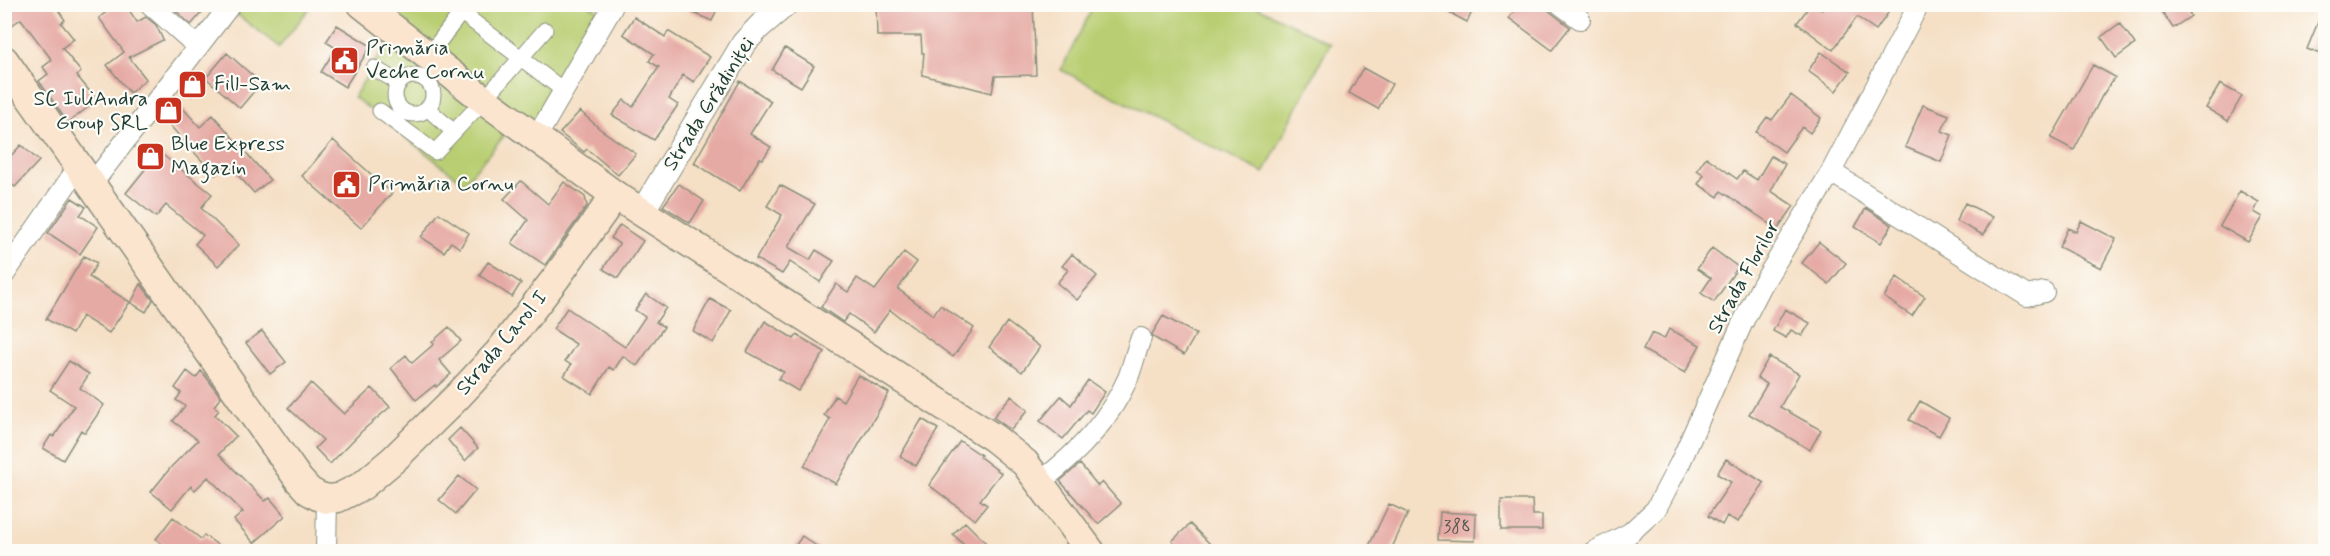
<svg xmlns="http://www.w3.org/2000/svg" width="2330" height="556" font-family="Mynerve,sans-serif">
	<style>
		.green { fill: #b9ce72; stroke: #6c8653; stroke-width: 1.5 }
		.building { fill: #e6aaa4 }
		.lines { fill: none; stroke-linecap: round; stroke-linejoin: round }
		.pedestrian-casing { stroke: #8a8e7c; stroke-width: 17 }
		.minor-casing { stroke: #8a8e7c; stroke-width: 22 }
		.tertiary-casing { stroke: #8a8e7c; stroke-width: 26 }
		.secondary-casing { stroke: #8a8e7c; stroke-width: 31 }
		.pedestrian { stroke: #fff; stroke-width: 15 }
		.minor { stroke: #fff; stroke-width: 20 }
		.tertiary { stroke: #fff; stroke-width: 24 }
		.secondary { stroke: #fce5cf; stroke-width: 28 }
		.labels { text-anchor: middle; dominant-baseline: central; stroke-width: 4.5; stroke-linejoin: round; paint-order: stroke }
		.number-label { font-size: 18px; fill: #515850 }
		.poi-label { font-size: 21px; fill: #1f3d34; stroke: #fdfcf7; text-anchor: start }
		.street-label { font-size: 21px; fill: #1f3d34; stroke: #fdfcf7 }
	</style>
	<rect width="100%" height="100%" fill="#fdfcf7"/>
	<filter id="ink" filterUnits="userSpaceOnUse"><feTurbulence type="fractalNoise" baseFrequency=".0167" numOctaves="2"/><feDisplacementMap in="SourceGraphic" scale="12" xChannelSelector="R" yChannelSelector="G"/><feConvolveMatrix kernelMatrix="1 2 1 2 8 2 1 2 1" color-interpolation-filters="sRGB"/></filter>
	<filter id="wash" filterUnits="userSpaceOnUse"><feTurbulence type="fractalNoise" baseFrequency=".008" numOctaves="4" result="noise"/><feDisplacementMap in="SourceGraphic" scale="24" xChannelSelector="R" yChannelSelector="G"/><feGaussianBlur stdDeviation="1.35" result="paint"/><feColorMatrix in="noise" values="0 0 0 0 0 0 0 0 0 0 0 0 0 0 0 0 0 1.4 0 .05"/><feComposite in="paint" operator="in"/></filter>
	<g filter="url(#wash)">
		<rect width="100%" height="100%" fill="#f5dfc5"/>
		<path class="green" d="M 587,4 L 603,13 L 537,131 L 378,5 Z
			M 239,5 L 312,5 L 279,47 L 234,12 Z
			M 1094,5 L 1253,5 L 1330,43 L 1264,173 L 1061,70 Z
			M 390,38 L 510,129 L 464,183 L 354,97 Z"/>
		<g id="blocks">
			<path class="building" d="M 11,4 L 54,4 L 65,20 L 61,23 L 74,39 L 62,48 L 81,72 L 77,76 L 97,100 L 68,123 L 39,81 L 48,74 L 43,67 L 52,60 L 21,19 L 9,27 L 4,20 L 4,9 Z
				M 116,4 L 125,4 L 137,22 L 146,17 L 156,25 L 163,40 L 129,57 L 146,79 L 130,93 L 107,65 L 124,52 L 99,18 Z
				M 169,4 L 209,4 L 191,25 Z
				M 673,4 L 719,4 L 712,21 Z
				M 876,4 L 1033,4 L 1036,75 L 995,76 L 992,93 L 922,75 L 924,53 L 922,53 L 921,36 L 877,36 Z
				M 1433,4 L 1476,4 L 1467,22 Z
				M 1519,4 L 1540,4 L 1570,27 L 1552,50 L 1509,18 Z
				M 1811,4 L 1822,10 L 1825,4 L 1875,4 L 1888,13 L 1876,30 L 1857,17 L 1833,50 L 1797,23 Z
				M 2157,4 L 2184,4 L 2191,16 L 2173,28 Z
				M 2325,5 L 2325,56 L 2307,49 Z
				M 634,17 L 665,37 L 668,31 L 710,57 L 694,82 L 683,75 L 669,99 L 678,105 L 654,140 L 612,115 L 624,100 L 633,107 L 659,67 L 649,61 L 654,54 L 623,34 Z
				M 2120,23 L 2135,44 L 2116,58 L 2101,37 Z
				M 337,25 L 371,46 L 345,87 L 321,72 L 336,48 L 326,42 Z
				M 785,48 L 814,66 L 801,87 L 772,70 Z
				M 1821,52 L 1850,72 L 1836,91 L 1808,71 Z
				M 227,53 L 261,83 L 240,108 L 206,78 Z
				M 2093,65 L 2115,77 L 2102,96 L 2074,150 L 2051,138 Z
				M 1363,68 L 1392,84 L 1378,109 L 1349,93 Z
				M 195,72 L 206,85 L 192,96 L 183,85 Z
				M 740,81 L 771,101 L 750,134 L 771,147 L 763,159 L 760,158 L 740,191 L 694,163 Z
				M 2220,84 L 2242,96 L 2228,121 L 2206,108 Z
				M 1791,95 L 1821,118 L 1810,133 L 1802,127 L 1784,152 L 1756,132 L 1767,117 L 1772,120 Z
				M 180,105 L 200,127 L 213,115 L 270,180 L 254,193 L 228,164 L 215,175 L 164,119 Z
				M 1923,105 L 1949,115 L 1942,131 L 1952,135 L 1941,162 L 1905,147 Z
				M 580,111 L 600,129 L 636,154 L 618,175 L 587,149 L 584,152 L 560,133 Z
				M 333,140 L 392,193 L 361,228 L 302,176 Z
				M 21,145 L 39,161 L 15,187 L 4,178 L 4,163 Z
				M 159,152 L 212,194 L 201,208 L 239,245 L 218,266 L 195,244 L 203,235 L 166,205 L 156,217 L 126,193 Z
				M 1771,156 L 1785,164 L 1771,191 L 1794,206 L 1778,229 L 1721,191 L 1718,197 L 1698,184 L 1704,175 L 1697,170 L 1706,157 L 1737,179 L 1743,171 L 1757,180 Z
				M 521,181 L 548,204 L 564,182 L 585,197 L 587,206 L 545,265 L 512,243 L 528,220 L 504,199 Z
				M 679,184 L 704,201 L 690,223 L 663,206 Z
				M 780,185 L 815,204 L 788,247 L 810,260 L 816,250 L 834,261 L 820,282 L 790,262 L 782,274 L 756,259 L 782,215 L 767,206 Z
				M 2240,191 L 2259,202 L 2254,212 L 2263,217 L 2248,242 L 2220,226 Z
				M 72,198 L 86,207 L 80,215 L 98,227 L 80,254 L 48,233 Z
				M 1965,203 L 1993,217 L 1983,235 L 1956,221 Z
				M 1866,208 L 1892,225 L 1881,243 L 1855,227 Z
				M 439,213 L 469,233 L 460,248 L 451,242 L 444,252 L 421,237 Z
				M 2081,221 L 2116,239 L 2101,268 L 2059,247 L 2068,228 L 2076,232 Z
				M 620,225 L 643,241 L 618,278 L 603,269 L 619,244 L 611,238 Z
				M 1819,242 L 1846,263 L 1829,284 L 1802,263 Z
				M 1712,248 L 1738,267 L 1714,302 L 1701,293 L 1711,278 L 1697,269 Z
				M 904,252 L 917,262 L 898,289 L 933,315 L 940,305 L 974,328 L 953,357 L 890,310 L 874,332 L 849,314 L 843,322 L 821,307 L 836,284 L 848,292 L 857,278 L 875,290 Z
				M 1072,254 L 1097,276 L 1077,300 L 1057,283 L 1068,270 L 1062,266 Z
				M 84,256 L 97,263 L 89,277 L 130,302 L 109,333 L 82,316 L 72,334 L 46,319 Z
				M 488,262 L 521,283 L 512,297 L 479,275 Z
				M 1897,277 L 1925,297 L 1912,316 L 1884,297 Z
				M 141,284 L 153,300 L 146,312 L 131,303 Z
				M 646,294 L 666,308 L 656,322 L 664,327 L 637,366 L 623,356 L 614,370 L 609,367 L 592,394 L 564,376 L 571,365 L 565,361 L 576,344 L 553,329 L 567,308 L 625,347 L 645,317 L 635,310 Z
				M 710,299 L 731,310 L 713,343 L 693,331 Z
				M 1785,309 L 1810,323 L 1802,336 L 1791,330 L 1786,338 L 1773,331 Z
				M 1163,316 L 1196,334 L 1184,355 L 1153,337 L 1152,334 Z
				M 765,321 L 794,339 L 797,335 L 825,352 L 798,391 L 778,379 L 784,372 L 747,352 Z
				M 1007,322 L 1040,347 L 1022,372 L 989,347 Z
				M 449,327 L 461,341 L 439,360 L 451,374 L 436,387 L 435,385 L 416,400 L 391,368 L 406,355 L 412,363 L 434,344 L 432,342 Z
				M 1669,329 L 1700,345 L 1685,373 L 1643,350 L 1652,333 L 1664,339 Z
				M 262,331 L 286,362 L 270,374 L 246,343 Z
				M 1769,357 L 1799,374 L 1780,407 L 1821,430 L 1810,450 L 1749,414 L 1767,384 L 1757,378 Z
				M 69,361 L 89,374 L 80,388 L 104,405 L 85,433 L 81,430 L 63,460 L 43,448 L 51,435 L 54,437 L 74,406 L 50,390 Z
				M 187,371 L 196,378 L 201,371 L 204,374 L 221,397 L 214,406 L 219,410 L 215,415 L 236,436 L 219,454 L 265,501 L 270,498 L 285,516 L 254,543 L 234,520 L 243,512 L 208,477 L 195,490 L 191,486 L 172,509 L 151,492 L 172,466 L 198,440 L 173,421 L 185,406 L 176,400 L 181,393 L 175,388 Z
				M 858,375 L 889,393 L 836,484 L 804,466 L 830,419 L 824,415 L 835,396 L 843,401 Z
				M 1088,380 L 1105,392 L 1091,413 L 1087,410 L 1063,439 L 1040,421 L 1061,396 L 1071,405 Z
				M 311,383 L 344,414 L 372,388 L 390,407 L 362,431 L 330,464 L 315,448 L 323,440 L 288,408 Z
				M 1011,396 L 1028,410 L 1011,430 L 993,417 Z
				M 1920,401 L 1949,418 L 1939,436 L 1909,420 Z
				M 922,419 L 938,429 L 916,466 L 900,456 Z
				M 460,428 L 478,448 L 465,461 L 448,440 Z
				M 960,441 L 981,455 L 980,457 L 1001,473 L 980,500 L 987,505 L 975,520 L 929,485 Z
				M 1726,459 L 1764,483 L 1738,522 L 1727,516 L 1722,525 L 1708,516 L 1731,482 L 1717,474 Z
				M 1080,464 L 1098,486 L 1102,482 L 1121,504 L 1098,524 L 1060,481 Z
				M 459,476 L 476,490 L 456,514 L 439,500 Z
				M 1501,500 L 1532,500 L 1533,515 L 1542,515 L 1542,530 L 1501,530 Z
				M 1389,504 L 1408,513 L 1390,552 L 1366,552 Z
				M 1440,512 L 1476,514 L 1475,541 L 1438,540 Z
				M 173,517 L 201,539 L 204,535 L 227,552 L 172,552 L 156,539 Z
				M 965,522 L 986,543 L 978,552 L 971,552 L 953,534 Z
				M 1190,524 L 1210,544 L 1202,552 L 1198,552 L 1190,544 L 1182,552 L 1172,541 Z
				M 802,536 L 825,552 L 791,552 Z"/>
		</g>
	</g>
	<g filter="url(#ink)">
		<use href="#blocks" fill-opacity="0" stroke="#8a8e7c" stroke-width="1.5"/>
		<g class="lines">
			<defs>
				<path id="pedestrian" d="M 450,4 L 559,87
					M 425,60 L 461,13
					M 374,68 L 399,83
					M395 95a19 19 0 1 1 38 0a19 19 0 1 1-38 0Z
					M 427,108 L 454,132
					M 380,111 L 435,152 L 484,100 L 545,30"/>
				<path id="minor" d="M 150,4 L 198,47
					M 1560,4 L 1580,19
					M 536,138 L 612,8 L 606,4
					M 1831,172 L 2027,296 L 2044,292
					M 92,184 L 231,4
					M 4,275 L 79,166
					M 1041,481 C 1077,454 1109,421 1128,378 C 1133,365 1136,351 1141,338
					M 326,552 L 327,499
					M 1593,552 L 1630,533 L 1656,509 L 1680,463 L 1742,324 L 1762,285 L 1831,172 L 1919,4"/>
				<path id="tertiary" d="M 642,212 L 744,43 L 760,26 L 786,4"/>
				<path id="secondary" d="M 362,4 L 484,100 L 615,195 L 994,438 L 1025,463 L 1091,552
					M 4,60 L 299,480 L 309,491 L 318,496 L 327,499 L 338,498 L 362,486 L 394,459 L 457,397 L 499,352 L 556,278 L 615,195"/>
			</defs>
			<use href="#pedestrian" class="pedestrian-casing"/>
			<use href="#minor" class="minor-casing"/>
			<use href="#tertiary" class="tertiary-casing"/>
			<use href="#secondary" class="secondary-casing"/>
			<use href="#pedestrian" class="pedestrian"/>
			<use href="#minor" class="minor"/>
			<use href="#tertiary" class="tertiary"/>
			<use href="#secondary" class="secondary"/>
		</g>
	</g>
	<defs>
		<symbol id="civic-square" viewBox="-11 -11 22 22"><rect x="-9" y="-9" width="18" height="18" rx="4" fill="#c8321e" stroke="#fdfcf7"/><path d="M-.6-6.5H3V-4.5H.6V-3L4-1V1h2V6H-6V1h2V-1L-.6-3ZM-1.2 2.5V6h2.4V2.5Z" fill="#fff"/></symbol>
		<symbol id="shop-square" viewBox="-11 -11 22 22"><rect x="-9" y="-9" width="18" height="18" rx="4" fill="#c8321e" stroke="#fdfcf7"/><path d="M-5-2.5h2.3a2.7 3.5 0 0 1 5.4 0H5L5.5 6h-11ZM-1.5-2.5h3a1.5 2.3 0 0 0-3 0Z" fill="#fff"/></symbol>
	</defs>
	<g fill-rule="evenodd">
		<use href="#civic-square" x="328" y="44" width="33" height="33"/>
		<use href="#shop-square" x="176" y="68" width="33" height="33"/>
		<use href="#shop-square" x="152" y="94" width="33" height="33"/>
		<use href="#shop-square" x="134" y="140" width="33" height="33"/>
		<use href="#civic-square" x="330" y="168" width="33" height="33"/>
	</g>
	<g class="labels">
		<g class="number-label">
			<text x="1457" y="527">388</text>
		</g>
		<g class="poi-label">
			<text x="366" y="48">Primăria<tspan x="366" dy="24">Veche Cornu</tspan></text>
			<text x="214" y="84">Fill-Sam</text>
			<text x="148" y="99" text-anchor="end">SC IuliAndra<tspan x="148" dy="24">Group SRL</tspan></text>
			<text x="171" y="144">Blue Express<tspan x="171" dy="24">Magazin</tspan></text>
			<text x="368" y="184">Primăria Cornu</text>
		</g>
		<g class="street-label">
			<text transform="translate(709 104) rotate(-58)">Strada Grădiniței</text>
			<text transform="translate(1744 277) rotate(-61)">Strada Florilor</text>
			<text transform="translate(502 343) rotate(-50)">Strada Carol I</text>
		</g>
	</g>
	<rect width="2330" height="556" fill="none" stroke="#fdfcf7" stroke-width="24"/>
</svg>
